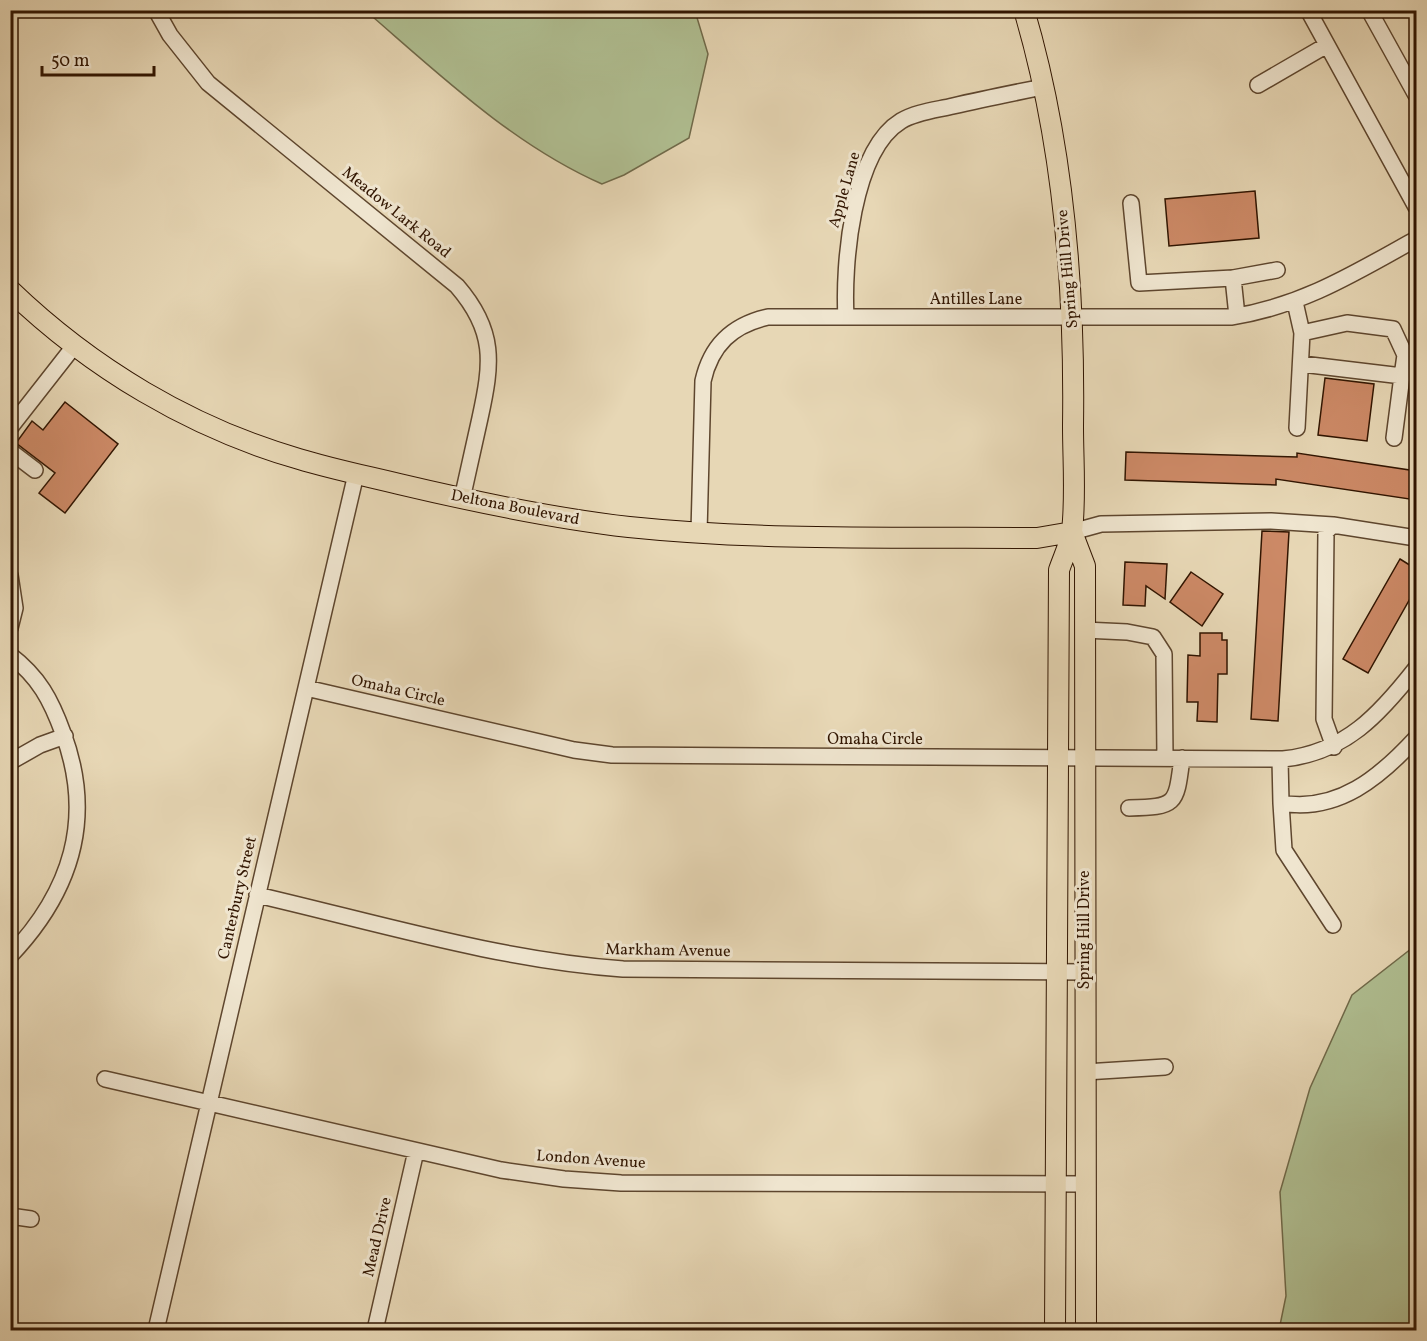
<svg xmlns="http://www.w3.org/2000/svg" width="1427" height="1341" font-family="Vollkorn,serif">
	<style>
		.green { fill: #b0bf92; stroke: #706a4a; stroke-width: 1.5 }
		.building { fill: #cc8966; stroke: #311501; stroke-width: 1.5 }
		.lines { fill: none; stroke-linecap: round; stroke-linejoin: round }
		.minor-casing { stroke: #5e462e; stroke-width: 18 }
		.major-casing { stroke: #311501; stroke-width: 22 }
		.minor { stroke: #efe5cf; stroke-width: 15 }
		.major { stroke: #e7d7b5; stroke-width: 20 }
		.labels { text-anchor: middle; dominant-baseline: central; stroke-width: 6; stroke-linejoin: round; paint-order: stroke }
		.street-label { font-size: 16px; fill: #311501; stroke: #efe5cf }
	</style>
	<rect width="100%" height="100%" fill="#e7d7b5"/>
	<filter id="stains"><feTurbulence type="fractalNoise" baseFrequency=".00333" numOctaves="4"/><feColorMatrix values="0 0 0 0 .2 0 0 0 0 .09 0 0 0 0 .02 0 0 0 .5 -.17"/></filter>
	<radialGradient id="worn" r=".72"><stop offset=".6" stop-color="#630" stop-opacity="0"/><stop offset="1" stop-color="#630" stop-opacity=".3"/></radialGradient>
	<path class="green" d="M 366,11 L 695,11 L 708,54 L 689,138 L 624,175 L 602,184 C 513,145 439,74 366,11 Z
		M 1416,945 L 1416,1330 L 1279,1330 L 1286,1296 L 1280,1192 L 1310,1088 L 1352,995 Z"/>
	<path class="building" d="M 1255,191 L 1259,238 L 1169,246 L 1165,199 Z
		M 1325,378 L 1374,384 L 1367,441 L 1318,435 Z
		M 65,402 L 118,444 L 65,513 L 39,493 L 55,473 L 16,443 L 32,421 L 43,430 Z
		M 1126,452 L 1297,457 L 1297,453 L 1416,471 L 1416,500 L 1276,479 L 1276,485 L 1125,480 Z
		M 1262,531 L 1289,532 L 1278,721 L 1251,719 Z
		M 1400,559 L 1416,569 L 1416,588 L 1368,673 L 1343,659 Z
		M 1125,562 L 1167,564 L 1165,599 L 1146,586 L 1145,606 L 1123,605 Z
		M 1191,572 L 1223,594 L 1202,626 L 1170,602 Z
		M 1200,633 L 1222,633 L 1222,640 L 1227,640 L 1227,674 L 1218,674 L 1217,722 L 1197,721 L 1198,702 L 1187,702 L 1188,655 L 1200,656 Z"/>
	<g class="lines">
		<defs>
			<path id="minor" d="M 156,10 L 170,35 L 208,83 L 457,286 C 496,331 492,363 480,418 C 474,445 468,472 462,499
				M 1308,10 L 1416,207
				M 1369,10 L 1416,95
				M 1258,85 L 1327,45
				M 1131,203 L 1139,283 L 1233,278
				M 1295,302 L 1302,333 L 1297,428
				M 1237,316 L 1233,278 L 1277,270
				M 846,317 C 843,265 852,151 901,121 C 916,112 936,110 953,106 C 983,99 1013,93 1043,87
				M 1302,333 L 1347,323 L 1393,329 L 1405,355 L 1402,376 L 1302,364
				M 10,428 L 75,345
				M 1394,438 L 1402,376
				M 10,451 L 35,470
				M 1333,525 L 1326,532 L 1324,719 L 1334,747
				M 699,532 L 703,381 C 711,345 732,325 768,317 L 1231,317 C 1302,306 1355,273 1416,239
				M 1072,532 L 1101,524 L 1271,521 L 1333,525 L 1416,538
				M 10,575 L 15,608 L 10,628
				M 1084,630 L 1127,632 L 1153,637 L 1164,654 L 1165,758
				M 10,655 C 39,677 51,700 63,733 C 95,819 71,892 10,956
				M 306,688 L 574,750 L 612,755 L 1283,759 C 1345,753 1380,714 1416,668
				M 1280,759 L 1281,803 C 1338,813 1380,777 1416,738
				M 10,762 L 40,745 L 65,736
				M 1281,803 L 1284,850 L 1333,925
				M 1129,808 C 1177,807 1176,805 1182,758
				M 257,895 C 378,923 499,960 623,969 L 1085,972
				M 1085,1072 L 1165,1067
				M 105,1079 L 501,1170 L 564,1179 L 621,1183 L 1085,1184
				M 10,1216 L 31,1219
				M 156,1330 L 356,474
				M 375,1330 L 416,1151"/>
			<path id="major" d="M 1024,10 C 1064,145 1075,287 1073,426 C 1073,460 1076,497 1072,531 C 1070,544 1063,558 1059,570 L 1055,1330
				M 10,290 C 91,368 191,428 299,459 C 332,469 366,476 399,484 C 475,502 551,518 629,527 C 764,541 901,537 1037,538 L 1072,532
				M 1072,532 L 1085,566 L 1086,1330"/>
		</defs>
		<use href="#minor" class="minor-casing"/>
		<use href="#major" class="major-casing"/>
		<use href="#minor" class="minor"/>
		<use href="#major" class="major"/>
	</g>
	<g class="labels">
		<g class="street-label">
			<text transform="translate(845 190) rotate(-74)">Apple Lane</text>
			<text transform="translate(396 213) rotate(39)">Meadow Lark Road</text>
			<text transform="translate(1068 269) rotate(-95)">Spring Hill Drive</text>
			<text x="976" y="300">Antilles Lane</text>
			<text transform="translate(515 508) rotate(11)">Deltona Boulevard</text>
			<text transform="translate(398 691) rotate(13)">Omaha Circle</text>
			<text x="875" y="740">Omaha Circle</text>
			<text transform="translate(238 898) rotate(-77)">Canterbury Street</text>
			<text transform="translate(1085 930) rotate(-90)">Spring Hill Drive</text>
			<text transform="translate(668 951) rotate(1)">Markham Avenue</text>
			<text transform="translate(591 1160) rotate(4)">London Avenue</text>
			<text transform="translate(378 1237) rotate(-77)">Mead Drive</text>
		</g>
	</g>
	<rect width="1427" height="1341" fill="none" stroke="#e7d7b5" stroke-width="36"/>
	<rect x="12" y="12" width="1403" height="1317" fill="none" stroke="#311501" stroke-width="3"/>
	<rect x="18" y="18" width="1391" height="1305" fill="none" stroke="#311501" stroke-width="1.5"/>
	<path d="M42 66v9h112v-9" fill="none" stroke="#311501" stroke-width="3"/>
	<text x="51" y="66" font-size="18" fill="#311501" stroke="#efe5cf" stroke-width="4.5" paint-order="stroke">50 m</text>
	<rect width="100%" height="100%" filter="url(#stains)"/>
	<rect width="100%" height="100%" fill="url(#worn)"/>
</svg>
